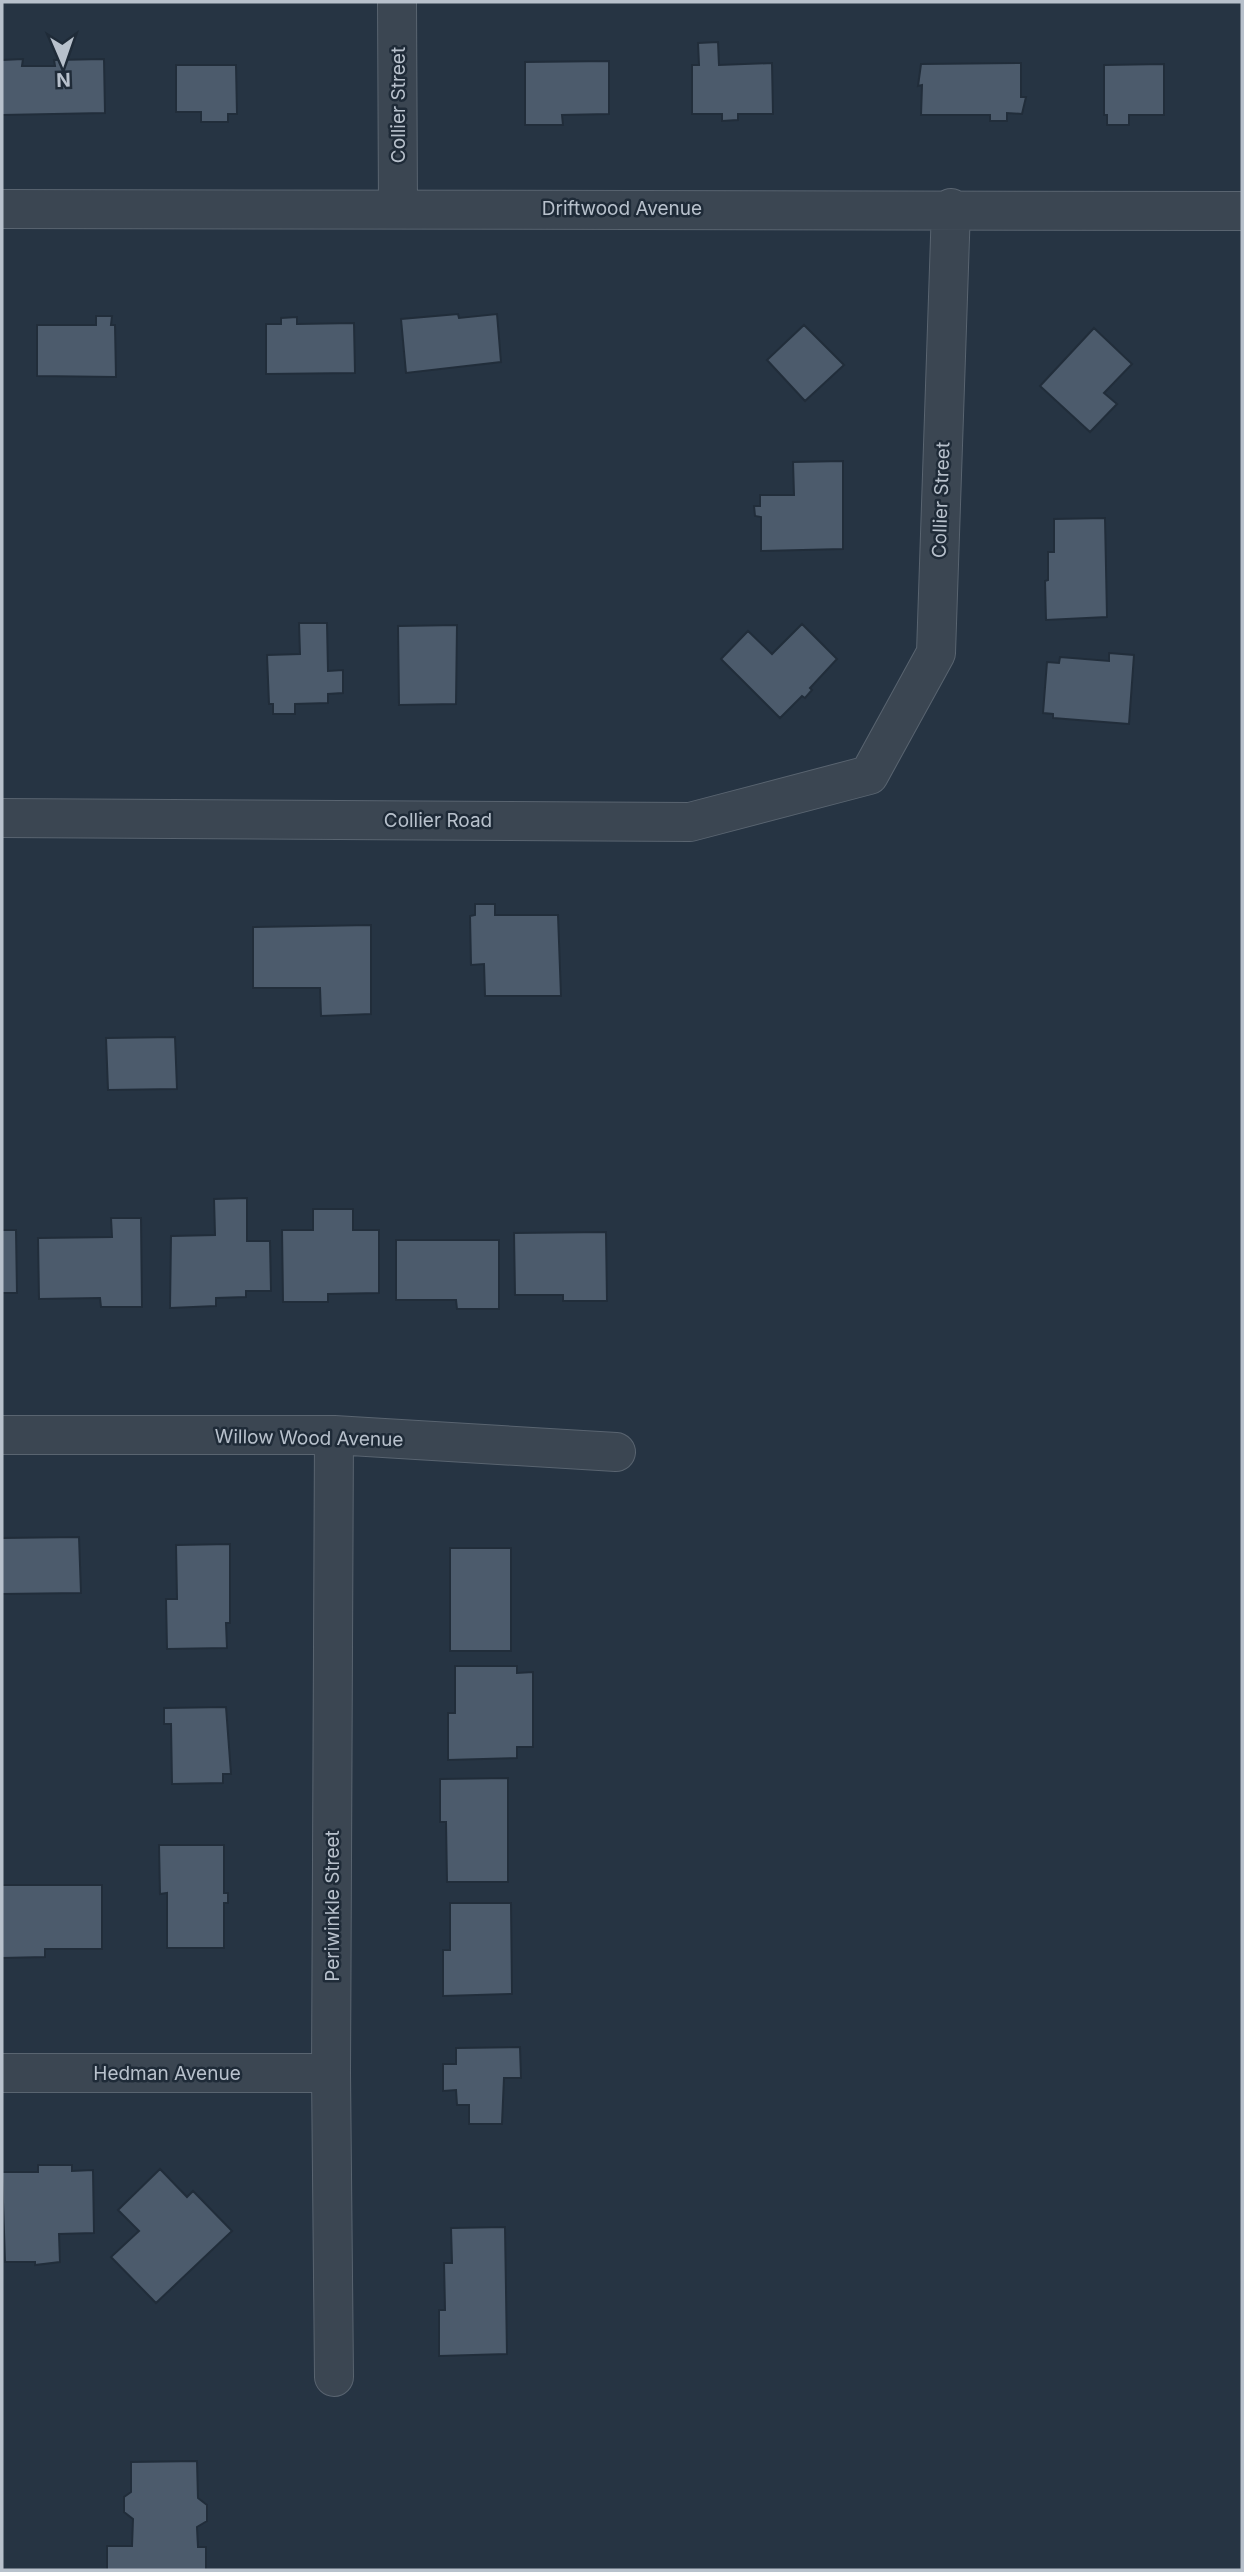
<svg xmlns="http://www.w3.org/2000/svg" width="1244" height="2572" font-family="Inter,sans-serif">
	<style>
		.building { fill: #4c5b6c; stroke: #212d3a; stroke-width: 2 }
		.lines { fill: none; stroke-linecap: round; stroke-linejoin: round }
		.minor-casing { stroke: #596470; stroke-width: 40 }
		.minor { stroke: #3b4652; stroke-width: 38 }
		.labels { text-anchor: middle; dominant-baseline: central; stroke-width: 5; stroke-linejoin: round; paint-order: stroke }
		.street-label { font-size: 19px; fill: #b8c1cc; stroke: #1f2b38 }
	</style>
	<rect width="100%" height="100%" fill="#263443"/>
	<path class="building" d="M 718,42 L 719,65 L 772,63 L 773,114 L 738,114 L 738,120 L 722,121 L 722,114 L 692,114 L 692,65 L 699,65 L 698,43 Z
		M 23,59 L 22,66 L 55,66 L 54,60 L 104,59 L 105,113 L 2,115 L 2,60 Z
		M 609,61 L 609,114 L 562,115 L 563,125 L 525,125 L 525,62 Z
		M 1021,63 L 1021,97 L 1026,97 L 1022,114 L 1007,113 L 1007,121 L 990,121 L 990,115 L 921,115 L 922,85 L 918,86 L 921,64 Z
		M 1164,64 L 1164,115 L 1129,115 L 1129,125 L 1107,125 L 1107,115 L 1104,115 L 1104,65 Z
		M 176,65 L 236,65 L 237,114 L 228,114 L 228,122 L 201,122 L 201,112 L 176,112 Z
		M 458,314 L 459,318 L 497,314 L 501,362 L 406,373 L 401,319 Z
		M 96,316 L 112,316 L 111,325 L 115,325 L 116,377 L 37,376 L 37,325 L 96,325 Z
		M 297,317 L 297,324 L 354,323 L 355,373 L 266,374 L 266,324 L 281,324 L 281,318 Z
		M 804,325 L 844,365 L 805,401 L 767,360 Z
		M 1094,328 L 1132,364 L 1104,393 L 1117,404 L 1090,432 L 1040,386 Z
		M 843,461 L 843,549 L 761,551 L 761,517 L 755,516 L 754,506 L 760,506 L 760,495 L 794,495 L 793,462 Z
		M 1105,518 L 1107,617 L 1046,620 L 1045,581 L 1048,580 L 1048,552 L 1054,552 L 1054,519 Z
		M 299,623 L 327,623 L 328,671 L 343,670 L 343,693 L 328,694 L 328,703 L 295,704 L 295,714 L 273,714 L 273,704 L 269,704 L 267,655 L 300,654 Z
		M 802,624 L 837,659 L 810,688 L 812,690 L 805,698 L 802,696 L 780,718 L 721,659 L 748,631 L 772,654 Z
		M 457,625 L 456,704 L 399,705 L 398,626 Z
		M 1109,653 L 1134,655 L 1129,724 L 1053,718 L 1053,714 L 1043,713 L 1047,662 L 1059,663 L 1060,657 L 1109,661 Z
		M 475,904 L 495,904 L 495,915 L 558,915 L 561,996 L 485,996 L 484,964 L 471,965 L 470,916 L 475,915 Z
		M 371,925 L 371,1014 L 321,1016 L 320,988 L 253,988 L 253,927 Z
		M 175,1037 L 177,1089 L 108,1090 L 106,1038 Z
		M 247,1198 L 247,1241 L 270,1241 L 271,1291 L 246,1291 L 246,1297 L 216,1298 L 216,1306 L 170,1308 L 171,1236 L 215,1235 L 214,1199 Z
		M 313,1209 L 353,1209 L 353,1230 L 379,1230 L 379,1293 L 328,1294 L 328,1302 L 283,1302 L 282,1230 L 313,1230 Z
		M 111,1218 L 141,1218 L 142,1307 L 101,1307 L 100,1298 L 39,1299 L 38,1238 L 112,1237 Z
		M 2,1230 L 16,1230 L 17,1293 L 2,1293 Z
		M 606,1232 L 607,1301 L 563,1301 L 563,1295 L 515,1295 L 514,1233 Z
		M 396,1240 L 499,1240 L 499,1309 L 457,1309 L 456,1300 L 396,1300 Z
		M 79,1537 L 81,1593 L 2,1594 L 2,1538 Z
		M 230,1544 L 230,1623 L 226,1623 L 227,1648 L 167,1649 L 166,1599 L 177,1599 L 176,1545 Z
		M 450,1548 L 511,1548 L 511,1651 L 450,1651 Z
		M 455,1666 L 517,1666 L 517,1673 L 533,1672 L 533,1747 L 517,1747 L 517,1758 L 448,1760 L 448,1713 L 455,1713 Z
		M 226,1707 L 231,1774 L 223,1774 L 223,1783 L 172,1784 L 171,1724 L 164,1724 L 164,1708 Z
		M 508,1778 L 508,1882 L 447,1882 L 446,1822 L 440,1822 L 440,1779 Z
		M 159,1845 L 224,1845 L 224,1893 L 228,1893 L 228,1903 L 224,1903 L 224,1948 L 167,1948 L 167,1893 L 160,1894 Z
		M 2,1885 L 102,1885 L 102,1949 L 45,1949 L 45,1957 L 2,1958 Z
		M 450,1903 L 511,1903 L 512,1994 L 443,1996 L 443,1950 L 450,1950 Z
		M 520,2047 L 521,2078 L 504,2078 L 502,2124 L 469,2124 L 469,2105 L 457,2105 L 456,2090 L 443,2091 L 443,2064 L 456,2064 L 456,2048 Z
		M 38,2165 L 72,2165 L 72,2171 L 93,2170 L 94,2233 L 59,2234 L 60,2262 L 35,2265 L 35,2262 L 5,2262 L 2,2172 L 38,2172 Z
		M 160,2169 L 187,2197 L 193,2191 L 232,2231 L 156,2303 L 111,2257 L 139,2231 L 118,2210 Z
		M 505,2227 L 507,2354 L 439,2356 L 439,2310 L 445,2310 L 444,2263 L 452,2263 L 451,2228 Z
		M 197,2461 L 198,2498 L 207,2505 L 207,2521 L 197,2527 L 198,2547 L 206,2547 L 206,2570 L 107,2570 L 107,2546 L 132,2546 L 133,2519 L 124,2512 L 124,2497 L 131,2492 L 131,2462 Z"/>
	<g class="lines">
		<defs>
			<path id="minor" d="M 397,2 L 398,208
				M 2,209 L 1242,211
				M 2,818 L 690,822 L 869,775 L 936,653 L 951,208
				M 2,1435 L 334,1435 L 616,1452
				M 2,2073 L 331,2073
				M 334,2377 L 331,2073 L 334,1435"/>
		</defs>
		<use href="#minor" class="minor-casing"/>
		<use href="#minor" class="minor"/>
	</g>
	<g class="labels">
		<g class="street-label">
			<text transform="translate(398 105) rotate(-90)">Collier Street</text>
			<text x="622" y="208">Driftwood Avenue</text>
			<text transform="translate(941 500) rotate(-88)">Collier Street</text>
			<text x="438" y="820">Collier Road</text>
			<text transform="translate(309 1438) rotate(1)">Willow Wood Avenue</text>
			<text transform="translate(332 1906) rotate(-90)">Periwinkle Street</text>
			<text x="167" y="2073">Hedman Avenue</text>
		</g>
	</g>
	<rect width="1244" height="2572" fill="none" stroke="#b8c1cc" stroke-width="7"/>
	<g transform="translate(63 63) rotate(178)" stroke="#1f2b38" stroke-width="5" paint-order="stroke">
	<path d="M0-5L12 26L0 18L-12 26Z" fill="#b8c1cc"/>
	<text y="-10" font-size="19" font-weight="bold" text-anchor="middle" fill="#b8c1cc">N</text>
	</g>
</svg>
